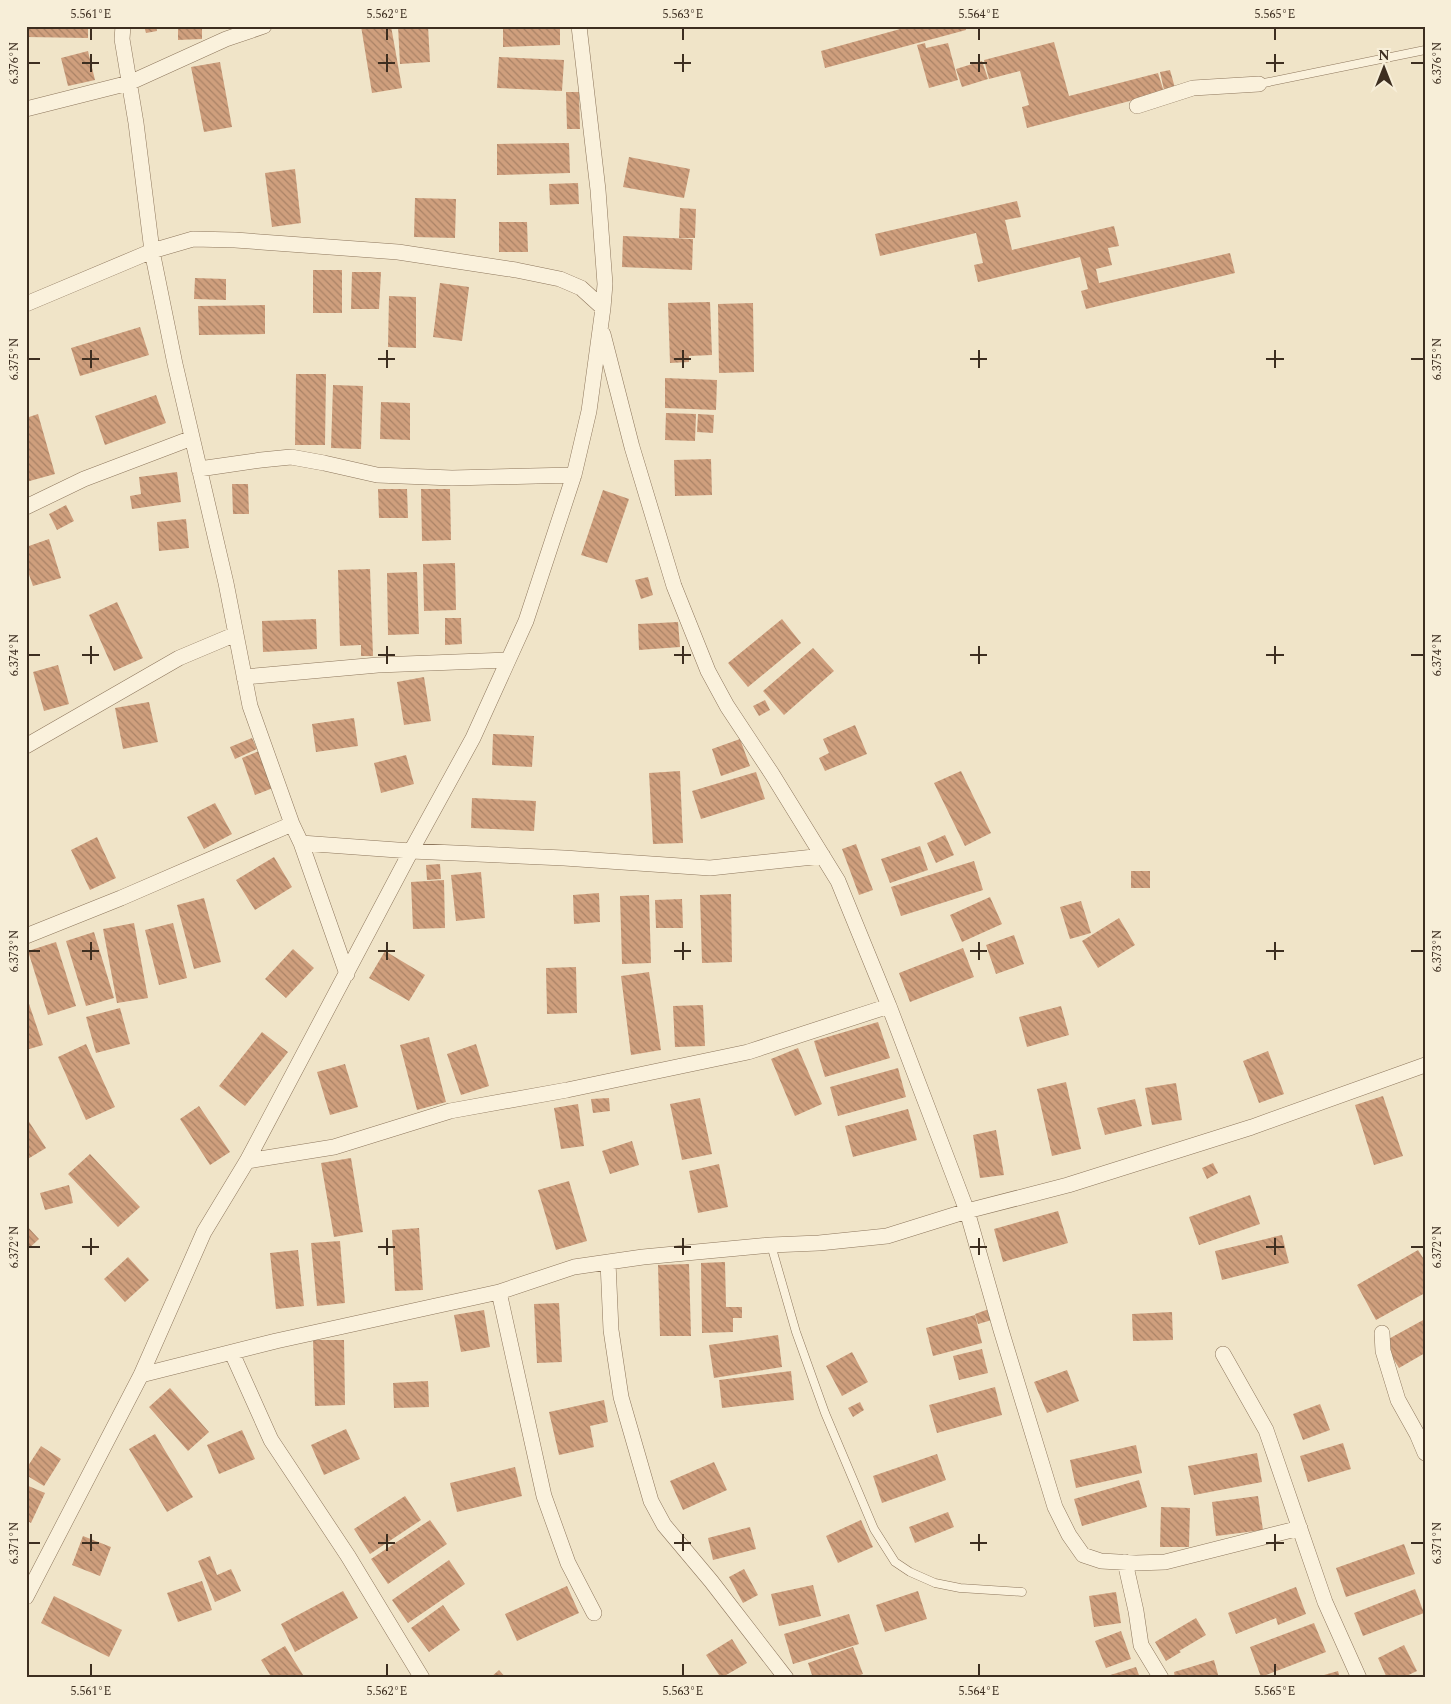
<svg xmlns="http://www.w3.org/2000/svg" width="1451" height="1704" font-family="Spectral,serif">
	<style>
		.building { fill: url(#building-back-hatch) }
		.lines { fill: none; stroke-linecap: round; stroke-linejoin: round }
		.lane-casing { stroke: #8d765c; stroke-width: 9 }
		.street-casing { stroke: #8d765c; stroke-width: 16 }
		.lane { stroke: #faf1dc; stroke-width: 8 }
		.street { stroke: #faf1dc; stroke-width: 15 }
		.ticks { fill: none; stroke: #3d2e20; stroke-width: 2 }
		.neatline { fill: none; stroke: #3d2e20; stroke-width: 2 }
		.ticks-label { font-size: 12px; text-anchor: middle; fill: #3d2e20 }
	</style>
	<defs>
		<pattern id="building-back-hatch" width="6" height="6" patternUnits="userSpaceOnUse" patternTransform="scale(1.25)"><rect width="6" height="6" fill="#cf9f7d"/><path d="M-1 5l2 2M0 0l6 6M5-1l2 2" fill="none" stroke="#a98266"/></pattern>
	</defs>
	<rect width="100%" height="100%" fill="#f0e4c8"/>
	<path class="building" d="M 26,26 L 88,26 L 88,38 L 26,37 Z
		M 144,26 L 156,26 L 157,31 L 146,33 Z
		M 178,26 L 202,26 L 202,39 L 178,40 Z
		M 361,26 L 391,26 L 402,88 L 372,93 Z
		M 398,26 L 428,26 L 430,62 L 400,64 Z
		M 503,26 L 560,26 L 560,45 L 503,47 Z
		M 911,26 L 965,26 L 966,30 L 825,68 L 821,51 Z
		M 1054,42 L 1069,96 L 1158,73 L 1164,92 L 1027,128 L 1022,107 L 1029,105 L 1020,71 L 989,79 L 984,60 Z
		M 925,43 L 926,48 L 948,43 L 958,80 L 929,88 L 917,45 Z
		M 88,51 L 95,80 L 68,86 L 61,58 Z
		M 499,57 L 564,60 L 562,91 L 497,88 Z
		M 982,61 L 988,79 L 962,87 L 956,69 Z
		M 220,62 L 232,127 L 204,132 L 191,67 Z
		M 1170,70 L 1175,88 L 1164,90 L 1160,72 Z
		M 566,92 L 579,92 L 580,129 L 567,129 Z
		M 569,143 L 570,173 L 497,175 L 497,144 Z
		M 629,157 L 690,169 L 684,198 L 623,187 Z
		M 295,169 L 301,223 L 272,227 L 265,173 Z
		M 578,183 L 579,204 L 550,205 L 549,184 Z
		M 415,198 L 456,199 L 455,238 L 414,237 Z
		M 1017,201 L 1021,217 L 1005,220 L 1012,250 L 1114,226 L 1119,246 L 1108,248 L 1112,265 L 1096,269 L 1099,283 L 1230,253 L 1235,273 L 1086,309 L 1081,291 L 1088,289 L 1080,257 L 978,282 L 974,265 L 983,263 L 976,233 L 880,256 L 875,234 Z
		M 680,208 L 696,209 L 695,238 L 679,238 Z
		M 499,222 L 527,222 L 528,252 L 499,252 Z
		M 623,236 L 693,239 L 692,270 L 622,267 Z
		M 313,270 L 342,270 L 342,313 L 313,313 Z
		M 352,272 L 381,272 L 379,309 L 351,309 Z
		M 195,278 L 226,279 L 226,300 L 194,299 Z
		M 440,283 L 469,287 L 462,341 L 433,337 Z
		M 389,296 L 416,297 L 416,348 L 388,347 Z
		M 710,302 L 712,355 L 689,356 L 689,362 L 670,363 L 668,303 Z
		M 753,303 L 754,372 L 719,373 L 718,304 Z
		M 265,305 L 265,334 L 199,335 L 198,306 Z
		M 140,327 L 149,355 L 80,376 L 71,348 Z
		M 296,374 L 326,374 L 325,445 L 295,445 Z
		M 665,378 L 717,380 L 716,410 L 665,408 Z
		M 333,385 L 363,386 L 361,449 L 331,448 Z
		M 156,395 L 166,423 L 105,445 L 95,416 Z
		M 381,402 L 410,403 L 410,440 L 380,439 Z
		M 666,413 L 696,414 L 695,441 L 665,440 Z
		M 38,414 L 55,474 L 26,482 L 26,418 Z
		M 698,414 L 714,415 L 713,433 L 697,432 Z
		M 711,459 L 712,495 L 675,496 L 674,460 Z
		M 177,472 L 181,502 L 132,509 L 130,496 L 141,494 L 139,477 Z
		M 232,484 L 248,484 L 249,514 L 233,514 Z
		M 378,489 L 407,489 L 408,518 L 379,518 Z
		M 421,489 L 450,489 L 451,540 L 422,541 Z
		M 603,490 L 629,499 L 607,563 L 581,555 Z
		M 66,505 L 74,521 L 57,530 L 49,514 Z
		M 186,519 L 189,548 L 159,551 L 157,522 Z
		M 49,539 L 61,578 L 33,586 L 26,566 L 26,547 Z
		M 455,563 L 456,610 L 424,611 L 423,564 Z
		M 370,569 L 373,656 L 361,656 L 361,645 L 340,646 L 338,570 Z
		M 417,572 L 419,634 L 388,635 L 387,573 Z
		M 648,577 L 653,595 L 641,599 L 635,580 Z
		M 117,602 L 143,658 L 114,671 L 89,615 Z
		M 445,618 L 461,618 L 462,644 L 445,645 Z
		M 316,619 L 317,649 L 263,652 L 262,621 Z
		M 782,619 L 801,643 L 748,687 L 728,663 Z
		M 678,622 L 680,647 L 639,650 L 638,624 Z
		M 813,648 L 834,671 L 784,715 L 763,691 Z
		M 58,665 L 69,704 L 44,711 L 33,672 Z
		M 424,677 L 431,721 L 404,725 L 397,682 Z
		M 765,700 L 770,710 L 759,716 L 753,706 Z
		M 149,702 L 158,742 L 123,749 L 115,708 Z
		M 354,718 L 358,746 L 316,752 L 312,724 Z
		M 855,725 L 867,754 L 825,771 L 819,758 L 829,753 L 823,739 Z
		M 493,734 L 534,736 L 532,767 L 492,765 Z
		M 252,738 L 257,749 L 235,759 L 230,747 Z
		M 740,739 L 750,766 L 721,776 L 712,749 Z
		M 259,751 L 273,788 L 255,795 L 242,758 Z
		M 406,755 L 414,784 L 381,793 L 374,763 Z
		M 680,771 L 683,843 L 653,844 L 649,773 Z
		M 961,771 L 991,833 L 965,846 L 934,783 Z
		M 756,772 L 765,799 L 701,819 L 692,791 Z
		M 472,798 L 536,801 L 534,831 L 471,828 Z
		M 215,803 L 232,834 L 204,849 L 187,817 Z
		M 945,835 L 954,855 L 936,863 L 927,843 Z
		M 97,837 L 116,878 L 90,890 L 71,850 Z
		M 856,844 L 873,890 L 859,895 L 842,849 Z
		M 920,846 L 928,870 L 890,883 L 881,859 Z
		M 274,857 L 292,887 L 255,910 L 236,880 Z
		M 974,861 L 983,890 L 901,916 L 891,887 Z
		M 440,864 L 441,879 L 427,880 L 426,865 Z
		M 1131,871 L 1150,871 L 1150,888 L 1131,888 Z
		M 481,872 L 485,918 L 456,921 L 451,875 Z
		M 444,880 L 445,928 L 413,929 L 411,882 Z
		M 599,893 L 600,922 L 574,924 L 573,895 Z
		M 731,894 L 732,962 L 702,963 L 700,895 Z
		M 649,895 L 651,963 L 622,964 L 620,896 Z
		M 990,897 L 1002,924 L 962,942 L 950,915 Z
		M 204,898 L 221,962 L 194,969 L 177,905 Z
		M 682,899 L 683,928 L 656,928 L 655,900 Z
		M 1081,901 L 1091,933 L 1070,939 L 1060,907 Z
		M 1119,918 L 1135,945 L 1098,968 L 1082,941 Z
		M 134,923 L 148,998 L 117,1003 L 103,929 Z
		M 173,923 L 187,978 L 159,985 L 145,930 Z
		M 94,932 L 114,998 L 86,1006 L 66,941 Z
		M 1014,935 L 1024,964 L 996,974 L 986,945 Z
		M 56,942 L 76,1006 L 48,1015 L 28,951 Z
		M 963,948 L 974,977 L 910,1002 L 899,973 Z
		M 293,949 L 314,968 L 286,998 L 265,979 Z
		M 385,951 L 425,975 L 409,1001 L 369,978 Z
		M 576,967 L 577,1013 L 547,1014 L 546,968 Z
		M 649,972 L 661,1050 L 631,1055 L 621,976 Z
		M 26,995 L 43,1045 L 26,1050 Z
		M 703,1005 L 705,1046 L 675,1047 L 673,1006 Z
		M 1061,1006 L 1069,1035 L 1027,1047 L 1019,1017 Z
		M 120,1008 L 130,1044 L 96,1053 L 86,1017 Z
		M 878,1022 L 890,1058 L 825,1077 L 814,1041 Z
		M 262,1032 L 288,1052 L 245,1106 L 219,1086 Z
		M 429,1037 L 446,1102 L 417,1110 L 400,1045 Z
		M 86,1044 L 115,1107 L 86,1120 L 58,1057 Z
		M 476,1044 L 489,1086 L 461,1095 L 447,1054 Z
		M 798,1048 L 822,1104 L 795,1116 L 771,1059 Z
		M 1268,1051 L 1284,1094 L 1259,1103 L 1243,1061 Z
		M 345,1064 L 358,1107 L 330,1115 L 317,1072 Z
		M 898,1068 L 906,1097 L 838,1116 L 830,1087 Z
		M 1066,1082 L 1081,1149 L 1052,1156 L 1037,1089 Z
		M 1176,1083 L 1182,1120 L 1152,1125 L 1145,1088 Z
		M 1383,1096 L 1403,1156 L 1374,1165 L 1355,1105 Z
		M 609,1098 L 610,1111 L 593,1113 L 591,1099 Z
		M 700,1098 L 712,1154 L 682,1160 L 670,1104 Z
		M 1135,1099 L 1142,1126 L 1105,1135 L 1097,1108 Z
		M 578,1104 L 584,1146 L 561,1149 L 554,1108 Z
		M 199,1106 L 230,1152 L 210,1165 L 180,1119 Z
		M 908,1109 L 917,1140 L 853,1157 L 845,1126 Z
		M 26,1117 L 46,1148 L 26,1160 Z
		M 996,1130 L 1004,1175 L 980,1178 L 973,1135 Z
		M 632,1141 L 639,1165 L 610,1174 L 602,1151 Z
		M 90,1154 L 140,1207 L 118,1227 L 68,1174 Z
		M 351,1158 L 363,1232 L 334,1237 L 321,1163 Z
		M 1213,1163 L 1218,1173 L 1207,1179 L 1202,1168 Z
		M 719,1164 L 728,1207 L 698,1213 L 689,1171 Z
		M 569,1181 L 587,1241 L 556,1250 L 538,1190 Z
		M 69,1185 L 73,1203 L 45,1210 L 40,1193 Z
		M 1250,1195 L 1260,1224 L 1199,1245 L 1189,1217 Z
		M 1058,1211 L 1068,1243 L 1003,1262 L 994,1229 Z
		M 26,1225 L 39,1239 L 26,1251 Z
		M 419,1228 L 423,1290 L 395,1291 L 392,1230 Z
		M 1282,1235 L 1289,1263 L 1222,1280 L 1215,1251 Z
		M 340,1241 L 345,1303 L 317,1306 L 311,1243 Z
		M 298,1250 L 304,1306 L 276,1309 L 270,1253 Z
		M 1418,1250 L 1425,1261 L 1425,1293 L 1376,1320 L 1357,1285 Z
		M 128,1257 L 149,1280 L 125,1302 L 104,1279 Z
		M 725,1262 L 726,1307 L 742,1307 L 742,1318 L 733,1318 L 733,1332 L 702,1333 L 701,1263 Z
		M 689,1264 L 691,1336 L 660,1336 L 658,1265 Z
		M 559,1303 L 562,1362 L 537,1363 L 534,1304 Z
		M 989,1309 L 992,1320 L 978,1324 L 975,1314 Z
		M 484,1310 L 490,1347 L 461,1352 L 454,1315 Z
		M 1172,1312 L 1173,1340 L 1133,1341 L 1132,1314 Z
		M 975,1315 L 982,1343 L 933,1356 L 926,1328 Z
		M 1425,1319 L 1425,1353 L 1399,1368 L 1383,1342 Z
		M 778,1335 L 782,1367 L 714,1378 L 709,1345 Z
		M 313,1340 L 344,1340 L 345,1405 L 315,1406 Z
		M 982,1349 L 988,1373 L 959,1380 L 953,1356 Z
		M 852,1352 L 868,1382 L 842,1396 L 826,1366 Z
		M 1067,1370 L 1079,1401 L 1047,1413 L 1034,1382 Z
		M 791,1371 L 794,1400 L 722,1408 L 719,1380 Z
		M 428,1381 L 429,1407 L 394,1408 L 393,1383 Z
		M 995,1387 L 1002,1415 L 937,1433 L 929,1405 Z
		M 170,1388 L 209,1432 L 188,1451 L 149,1407 Z
		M 604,1400 L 608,1422 L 590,1426 L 594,1447 L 559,1455 L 549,1412 Z
		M 860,1402 L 864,1410 L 853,1417 L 848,1408 Z
		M 1320,1404 L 1330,1430 L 1303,1440 L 1293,1414 Z
		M 346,1429 L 360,1459 L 324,1475 L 311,1445 Z
		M 242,1430 L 255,1459 L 219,1474 L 207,1445 Z
		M 155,1434 L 193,1497 L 167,1512 L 129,1449 Z
		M 1343,1443 L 1351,1469 L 1308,1482 L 1300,1456 Z
		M 1136,1445 L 1142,1473 L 1076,1488 L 1070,1460 Z
		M 41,1446 L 61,1459 L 44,1486 L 26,1475 L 26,1469 Z
		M 1257,1453 L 1262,1482 L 1194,1495 L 1188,1466 Z
		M 937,1454 L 946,1480 L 882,1503 L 873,1476 Z
		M 714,1462 L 727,1490 L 683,1510 L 670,1481 Z
		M 515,1467 L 522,1496 L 457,1512 L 450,1483 Z
		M 1139,1480 L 1147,1507 L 1082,1526 L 1074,1499 Z
		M 26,1485 L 45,1493 L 31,1523 L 26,1520 Z
		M 405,1496 L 421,1520 L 370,1554 L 354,1529 Z
		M 1258,1496 L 1263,1530 L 1216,1536 L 1212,1502 Z
		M 1161,1507 L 1190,1508 L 1189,1547 L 1160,1547 Z
		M 948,1512 L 954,1527 L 915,1543 L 909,1527 Z
		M 430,1520 L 447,1544 L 388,1584 L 371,1559 Z
		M 861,1520 L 873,1547 L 838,1563 L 826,1536 Z
		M 750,1527 L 756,1549 L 713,1560 L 708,1538 Z
		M 83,1536 L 111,1547 L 100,1576 L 72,1565 Z
		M 1404,1544 L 1415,1574 L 1346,1597 L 1336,1568 Z
		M 210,1556 L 217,1575 L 231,1569 L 241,1591 L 215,1602 L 198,1561 Z
		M 449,1560 L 465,1584 L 408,1623 L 392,1600 Z
		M 744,1569 L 758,1595 L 743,1603 L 729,1577 Z
		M 202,1581 L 212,1610 L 178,1622 L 167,1593 Z
		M 813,1585 L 821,1616 L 779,1626 L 771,1594 Z
		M 567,1586 L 579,1613 L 517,1641 L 505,1614 Z
		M 1296,1587 L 1306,1614 L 1278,1625 L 1276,1618 L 1236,1634 L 1228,1613 Z
		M 1415,1589 L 1424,1613 L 1363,1636 L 1354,1613 Z
		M 343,1591 L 358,1618 L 295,1652 L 281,1624 Z
		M 918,1591 L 927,1619 L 885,1632 L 876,1605 Z
		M 1116,1592 L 1121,1623 L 1094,1627 L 1089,1596 Z
		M 54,1596 L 122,1630 L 109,1657 L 41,1623 Z
		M 443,1605 L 460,1630 L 429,1652 L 411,1628 Z
		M 849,1614 L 859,1644 L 793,1664 L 784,1634 Z
		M 1196,1618 L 1206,1635 L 1179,1651 L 1181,1652 L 1166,1661 L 1155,1642 Z
		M 1314,1623 L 1326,1652 L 1261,1677 L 1250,1647 Z
		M 1121,1631 L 1131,1659 L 1106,1668 L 1095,1641 Z
		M 732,1639 L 747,1663 L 721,1678 L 706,1655 Z
		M 1404,1645 L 1417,1671 L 1402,1678 L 1387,1678 L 1378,1658 Z
		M 285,1646 L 305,1678 L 272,1678 L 261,1660 Z
		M 853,1647 L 863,1674 L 853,1678 L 813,1678 L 808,1663 Z
		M 1214,1660 L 1219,1678 L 1175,1678 L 1174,1672 Z
		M 1136,1667 L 1140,1678 L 1104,1678 L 1104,1677 Z
		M 499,1670 L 506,1678 L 490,1678 Z
		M 1338,1671 L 1340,1678 L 1317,1678 L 1317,1677 Z"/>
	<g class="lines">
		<defs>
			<path id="lane" d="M 1259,84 L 1425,50
				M 771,1245 L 796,1332 L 825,1413 L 874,1529 L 895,1562 L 910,1572 L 935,1583 L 960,1588 L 1022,1592"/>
			<path id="street" d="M 123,26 L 122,39 L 136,123 L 152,251 L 175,364 L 226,583 L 250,706 L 292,824 L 301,843 L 347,974
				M 1137,106 L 1193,88 L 1259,84
				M 26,109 L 129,83 L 226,39 L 264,26
				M 26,304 L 152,251 L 193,239 L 235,240 L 398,252 L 516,270 L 560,279 L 581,288 L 603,308
				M 603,334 L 632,447 L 674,586 L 708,671 L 727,706 L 772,774 L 838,881 L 889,1006 L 967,1211 L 1001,1330 L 1055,1507 L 1069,1535 L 1083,1555 L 1101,1561 L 1136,1563 L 1165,1562 L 1300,1528
				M 199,469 L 261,460 L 291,457 L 324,463 L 377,475 L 452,478 L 574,475
				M 26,507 L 84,479 L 192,438
				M 244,677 L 378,665 L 508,660
				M 26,746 L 179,658 L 236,634
				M 301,843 L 411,851 L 564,858 L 710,868 L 823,856
				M 26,936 L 121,898 L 292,824
				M 247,1161 L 334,1147 L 450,1111 L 567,1090 L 748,1052 L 889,1006
				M 608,1262 L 611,1330 L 621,1397 L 651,1501 L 664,1525 L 711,1581 L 786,1678
				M 499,1292 L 544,1496 L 568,1563 L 594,1613
				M 1382,1333 L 1383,1351 L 1398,1400 L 1417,1434 L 1425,1453
				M 232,1353 L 271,1440 L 348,1556 L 422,1678
				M 1223,1354 L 1266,1430 L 1325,1602 L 1359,1678
				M 141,1375 L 276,1341 L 499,1292 L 574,1267 L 643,1257 L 771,1245 L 819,1243 L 887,1236 L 967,1211 L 1068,1185 L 1252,1127 L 1425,1065
				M 1125,1562 L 1136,1611 L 1141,1645 L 1161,1678
				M 26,1597 L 141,1375 L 204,1232 L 247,1161 L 411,851 L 473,738 L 526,621 L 574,475 L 589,411 L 603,308 L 605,284 L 598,190 L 579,26"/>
		</defs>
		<use href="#lane" class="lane-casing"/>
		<use href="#street" class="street-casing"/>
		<use href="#lane" class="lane"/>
		<use href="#street" class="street"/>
	</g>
	<path class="ticks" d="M 91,28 L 91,40M 387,28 L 387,40M 683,28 L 683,40M 979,28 L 979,40M 1275,28 L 1275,40M 91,54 L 91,72M 387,54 L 387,72M 683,54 L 683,72M 979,54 L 979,72M 1275,54 L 1275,72M 28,63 L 40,63M 82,63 L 99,63M 378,63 L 395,63M 674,63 L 691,63M 970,63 L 987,63M 1266,63 L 1284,63M 1411,63 L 1424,63M 91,350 L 91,368M 387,350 L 387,368M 683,350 L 683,368M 979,350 L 979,368M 1275,350 L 1275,368M 28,359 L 40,359M 82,359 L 99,359M 378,359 L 395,359M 674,359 L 691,359M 970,359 L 987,359M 1266,359 L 1284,359M 1411,359 L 1424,359M 91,646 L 91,664M 387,646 L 387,664M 683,646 L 683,664M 979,646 L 979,664M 1275,646 L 1275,664M 28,655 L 40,655M 82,655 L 99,655M 378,655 L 395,655M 674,655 L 691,655M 970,655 L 987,655M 1266,655 L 1284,655M 1411,655 L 1424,655M 91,942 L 91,960M 387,942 L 387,960M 683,942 L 683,960M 979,942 L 979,960M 1275,942 L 1275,960M 28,951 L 40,951M 82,951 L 99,951M 378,951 L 395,951M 674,951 L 691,951M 970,951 L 987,951M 1266,951 L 1284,951M 1411,951 L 1424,951M 91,1238 L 91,1255M 387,1238 L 387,1255M 683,1238 L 683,1255M 979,1238 L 979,1255M 1275,1238 L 1275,1255M 28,1247 L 40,1247M 82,1247 L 99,1247M 378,1247 L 395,1247M 674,1247 L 691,1247M 970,1247 L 987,1247M 1266,1247 L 1284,1247M 1411,1247 L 1424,1247M 91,1534 L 91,1551M 387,1534 L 387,1551M 683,1534 L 683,1551M 979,1534 L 979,1551M 1275,1534 L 1275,1551M 28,1543 L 40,1543M 82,1543 L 99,1543M 378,1543 L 395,1543M 674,1543 L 691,1543M 970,1543 L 987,1543M 1266,1543 L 1284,1543M 1411,1543 L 1424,1543M 91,1664 L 91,1676M 387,1664 L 387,1676M 683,1664 L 683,1676M 979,1664 L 979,1676M 1275,1664 L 1275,1676"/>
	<rect width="1451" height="1704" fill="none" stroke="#f7eed8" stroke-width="55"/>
	<g transform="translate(1384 68)" stroke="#f7eed8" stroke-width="4" paint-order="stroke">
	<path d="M0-4L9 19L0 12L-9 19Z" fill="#3d2e20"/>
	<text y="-8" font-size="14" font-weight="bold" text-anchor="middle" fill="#3d2e20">N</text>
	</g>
	<rect x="28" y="28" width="1396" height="1648" class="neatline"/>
	<g class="ticks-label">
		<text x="91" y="18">5.561°E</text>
		<text x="387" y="18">5.562°E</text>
		<text x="683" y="18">5.563°E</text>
		<text x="979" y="18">5.564°E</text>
		<text x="1275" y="18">5.565°E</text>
		<text transform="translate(14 63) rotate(-90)" y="4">6.376°N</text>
		<text transform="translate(1437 63) rotate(-90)" y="4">6.376°N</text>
		<text transform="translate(14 359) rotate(-90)" y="4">6.375°N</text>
		<text transform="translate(1437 359) rotate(-90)" y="4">6.375°N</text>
		<text transform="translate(14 655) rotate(-90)" y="4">6.374°N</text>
		<text transform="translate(1437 655) rotate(-90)" y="4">6.374°N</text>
		<text transform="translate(14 951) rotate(-90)" y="4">6.373°N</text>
		<text transform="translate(1437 951) rotate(-90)" y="4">6.373°N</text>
		<text transform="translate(14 1247) rotate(-90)" y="4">6.372°N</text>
		<text transform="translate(1437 1247) rotate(-90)" y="4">6.372°N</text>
		<text transform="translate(14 1543) rotate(-90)" y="4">6.371°N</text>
		<text transform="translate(1437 1543) rotate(-90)" y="4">6.371°N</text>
		<text x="91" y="1695">5.561°E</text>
		<text x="387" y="1695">5.562°E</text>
		<text x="683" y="1695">5.563°E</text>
		<text x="979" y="1695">5.564°E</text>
		<text x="1275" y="1695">5.565°E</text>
	</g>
</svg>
